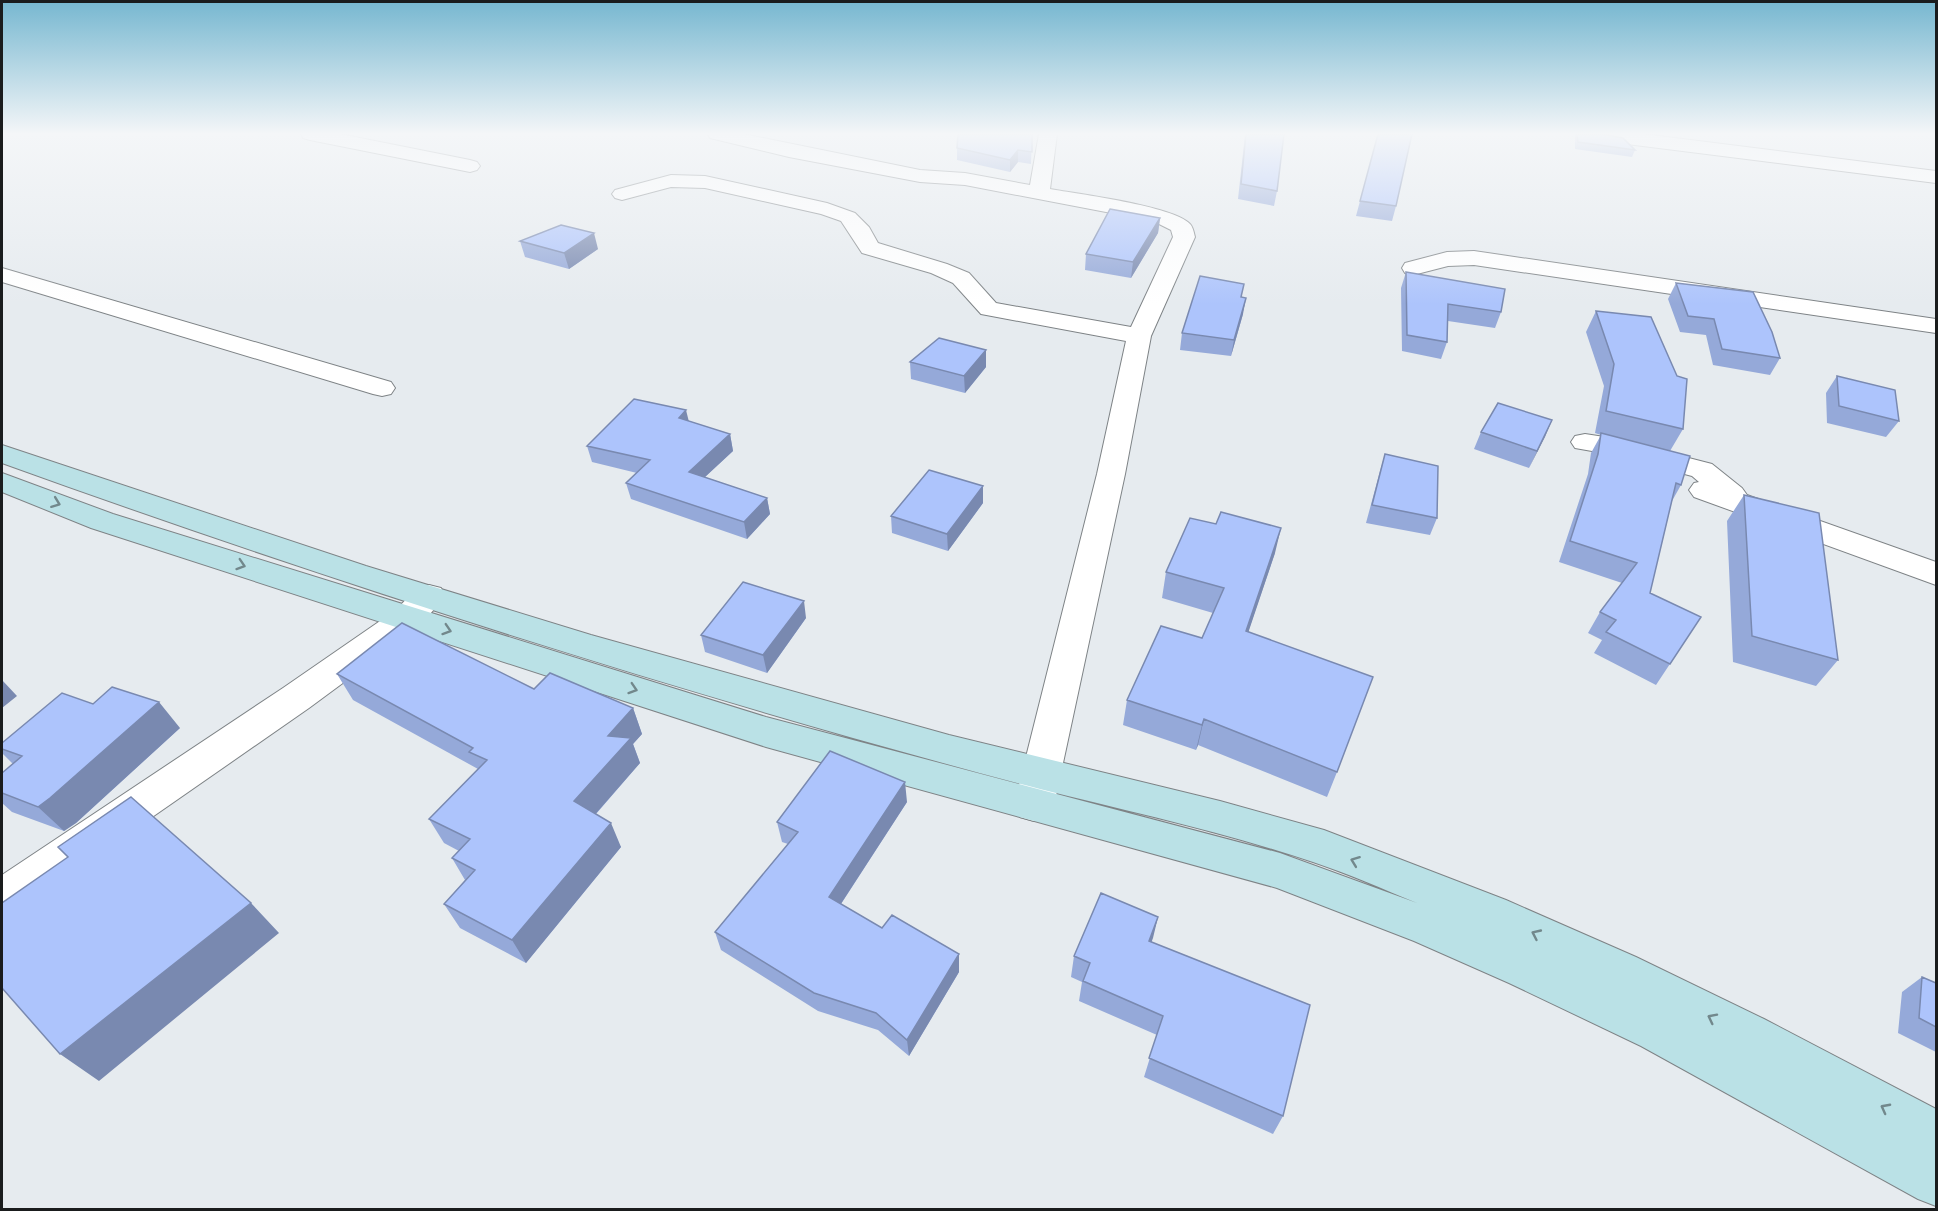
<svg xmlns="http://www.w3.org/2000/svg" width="1938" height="1211" font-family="Lora,serif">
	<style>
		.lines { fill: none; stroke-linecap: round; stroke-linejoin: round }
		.minor-casing { stroke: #7e8386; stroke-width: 2 }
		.secondary-casing { stroke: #7e8386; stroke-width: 2 }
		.minor { fill: #fff; fill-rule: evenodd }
		.secondary { fill: #bae1e6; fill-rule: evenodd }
		.wall { fill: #95a9d9 }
		.shaded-wall { fill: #7989b0 }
		.building { fill: #adc4fc; stroke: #7989b0; stroke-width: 1.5 }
		.oneway { stroke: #72888c }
	</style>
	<rect width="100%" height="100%" fill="#e6ebef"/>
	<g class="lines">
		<defs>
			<path id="minor" d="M 301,134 L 340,134 L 470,160 L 477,162 L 480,166 L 477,170 L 470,172 L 310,140 L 303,138 Z
				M 708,134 L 743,134 L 920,170 L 965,173 L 1030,185 L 1039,134 L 1057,134 L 1050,189 C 1077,194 1174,206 1190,224 C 1193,227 1194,233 1195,237 L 1151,336 L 1125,474 L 1054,805 L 1048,817 L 1034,821 L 1020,817 L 1014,805 L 1097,474 L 1126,341 L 981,314 L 953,283 L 931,273 L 862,253 L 841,221 L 821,214 L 705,188 L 671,187 L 622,200 L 615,198 L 612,194 L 615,190 L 671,175 L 705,176 L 827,203 L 855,213 L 869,227 L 878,243 L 947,264 L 969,273 L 996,303 L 1131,327 L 1173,237 L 1171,230 L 1153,221 L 965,185 L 920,182 L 789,157 L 710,138 Z
				M 1586,134 L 1643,134 L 1936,171 L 1936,183 L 1595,140 L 1588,138 Z
				M 1474,251 L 1936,319 L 1936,333 L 1474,265 L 1448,266 L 1413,275 L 1405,273 L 1402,268 L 1405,263 L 1447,252 Z
				M 2,268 L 391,382 L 395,388 L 391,394 L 382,396 L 373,394 L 2,282 Z
				M 1585,434 L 1611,438 L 1712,464 L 1742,488 L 1747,495 L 1936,562 L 1936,585 L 1694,497 L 1689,490 L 1694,483 L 1699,482 L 1692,476 L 1609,454 L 1575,448 L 1571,442 L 1575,436 Z
				M 429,585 L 441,588 L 445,596 L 420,626 L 309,708 L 17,911 L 2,917 L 2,875 L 283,688 L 396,610 L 417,588 Z"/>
			<path id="secondary" d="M 2,445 L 366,566 L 591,635 L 949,735 L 1220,801 L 1324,830 L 1506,900 L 1636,957 L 1764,1019 L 1936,1109 L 1936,1206 L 1918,1199 L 1641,1046 L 1509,983 L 1414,941 L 1277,888 L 766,747 L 91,528 L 2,492 L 2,473 L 113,514 L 766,717 L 1280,853 L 1417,903 C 1383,889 1349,874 1313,862 C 1224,832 1131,812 1040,789 C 977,773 915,755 853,738 C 566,656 282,564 2,463 Z"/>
		</defs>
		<use href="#minor" class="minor-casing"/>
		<use href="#secondary" class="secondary-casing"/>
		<use href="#minor" class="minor"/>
		<use href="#secondary" class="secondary"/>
	</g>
	<path class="wall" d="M 1032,134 L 1031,164 L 1018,162 L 1010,172 L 957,160 L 957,148 Z
		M 1245,134 L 1284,134 L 1277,191 L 1274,206 L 1238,199 Z
		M 1378,134 L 1396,206 L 1392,221 L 1356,216 Z
		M 1575,134 L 1602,134 L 1635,150 L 1632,157 L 1575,149 Z
		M 1160,218 L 1158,233 L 1131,278 L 1085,270 L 1086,254 Z
		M 520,241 L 598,249 L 569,269 L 525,257 Z
		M 1406,272 L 1501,312 L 1495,328 L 1448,321 L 1447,342 L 1441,359 L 1402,351 L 1401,288 Z
		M 1676,283 L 1780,358 L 1770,375 L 1713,365 L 1706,335 L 1680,332 L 1668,299 Z
		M 1241,297 L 1243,314 L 1231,356 L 1180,350 L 1182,333 Z
		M 1596,311 L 1677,376 L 1683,429 L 1670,451 L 1681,485 L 1672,501 L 1650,593 L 1701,617 L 1656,685 L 1594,653 L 1602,640 L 1588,633 L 1600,612 L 1622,583 L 1559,562 L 1588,474 L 1591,453 L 1601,435 L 1595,433 L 1604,386 L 1586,332 Z
		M 986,350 L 986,367 L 965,393 L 911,379 L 910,362 Z
		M 1837,376 L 1899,421 L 1886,437 L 1827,423 L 1826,393 Z
		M 1552,420 L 1529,468 L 1474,449 L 1481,432 Z
		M 689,421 L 730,434 L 733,451 L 705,477 L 767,498 L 770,514 L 747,539 L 631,499 L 626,483 L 637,473 L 592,462 L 587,446 Z
		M 1385,454 L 1437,518 L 1430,535 L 1366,523 L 1380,471 Z
		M 983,486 L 983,503 L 948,551 L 892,533 L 891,516 Z
		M 1744,495 L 1838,660 L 1816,686 L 1733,662 L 1727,521 Z
		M 1275,553 L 1248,632 L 1337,772 L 1327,797 L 1198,745 L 1196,750 L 1123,725 L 1127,700 L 1202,638 L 1213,613 L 1162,598 L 1166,572 Z
		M 806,618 L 767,673 L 705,652 L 701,635 Z
		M 337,674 L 534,689 L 633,708 L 642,734 L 633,744 L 640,763 L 596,814 L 621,847 L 526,963 L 460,928 L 444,904 L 465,880 L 452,858 L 459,851 L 444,843 L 429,819 L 478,769 L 353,700 Z
		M 180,728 L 76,823 L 64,831 L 12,812 L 2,803 L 2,773 L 13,764 L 2,753 L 2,743 Z
		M 907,802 L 841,904 L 882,928 L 959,954 L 959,972 L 909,1056 L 878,1030 L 818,1011 L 721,950 L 715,932 L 788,844 L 782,842 L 777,822 Z
		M 1158,917 L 1151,942 L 1283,1116 L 1273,1134 L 1144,1077 L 1157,1035 L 1079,1001 L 1082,982 L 1071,977 L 1074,956 Z
		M 1922,977 L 1936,983 L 1936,1052 L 1898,1033 L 1902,992 Z"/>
	<path class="shaded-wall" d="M 1018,150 L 1018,162 L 1010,172 L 1010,160 Z
		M 1160,218 L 1158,233 L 1131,278 L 1133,262 Z
		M 594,233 L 598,249 L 569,269 L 564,253 Z
		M 1246,298 L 1243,314 L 1231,356 L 1234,340 Z
		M 986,350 L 986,367 L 965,393 L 964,376 Z
		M 686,410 L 690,426 L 679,418 Z
		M 1552,420 L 1545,437 L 1529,468 L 1537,451 Z
		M 730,434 L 733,451 L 692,489 L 689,472 Z
		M 983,486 L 983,503 L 948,551 L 947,534 Z
		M 767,498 L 770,514 L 747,539 L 744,522 Z
		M 1281,528 L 1275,553 L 1240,657 L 1246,631 Z
		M 804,601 L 806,618 L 767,673 L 763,655 Z
		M 2,680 L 17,696 L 2,708 Z
		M 159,702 L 180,728 L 76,823 L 64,831 L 38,807 Z
		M 633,708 L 642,734 L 633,744 L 640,763 L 585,826 L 574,801 L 608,736 Z
		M 1204,719 L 1198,745 L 1196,750 L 1202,725 Z
		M 905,782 L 907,802 L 833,916 L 829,897 Z
		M 611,823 L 621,847 L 526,963 L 512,940 Z
		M 251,903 L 279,933 L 99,1081 L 60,1054 Z
		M 1158,917 L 1153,938 L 1144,962 L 1149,941 Z
		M 959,954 L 959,972 L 909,1056 L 907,1040 Z"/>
	<path class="building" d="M 958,134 L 1032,134 L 1032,152 L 1018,150 L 1010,160 L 957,148 Z
		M 1246,134 L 1284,134 L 1277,191 L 1241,184 Z
		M 1378,134 L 1412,134 L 1396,206 L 1360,201 Z
		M 1577,134 L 1602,134 L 1623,138 L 1635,150 L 1578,142 Z
		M 1110,209 L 1160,218 L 1133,262 L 1086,254 Z
		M 561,225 L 594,233 L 564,253 L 520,241 Z
		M 1406,272 L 1505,289 L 1501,312 L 1448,304 L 1447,342 L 1407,335 Z
		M 1200,276 L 1244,284 L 1241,297 L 1246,298 L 1234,340 L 1182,333 Z
		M 1676,283 L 1753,292 L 1772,332 L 1780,358 L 1722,349 L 1714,319 L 1688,316 Z
		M 1596,311 L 1651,317 L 1677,376 L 1687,379 L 1683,429 L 1606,411 L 1614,364 Z
		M 939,338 L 986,350 L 964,376 L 910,362 Z
		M 1837,376 L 1895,390 L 1899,421 L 1839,406 Z
		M 634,399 L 686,410 L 679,418 L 730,434 L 689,472 L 767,498 L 744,522 L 626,483 L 650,460 L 587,446 Z
		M 1498,403 L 1552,420 L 1537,451 L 1481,432 Z
		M 1601,433 L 1690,456 L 1681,485 L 1676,483 L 1650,593 L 1701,617 L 1670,664 L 1606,632 L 1616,620 L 1600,612 L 1637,563 L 1570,541 L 1598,454 Z
		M 1385,454 L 1438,466 L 1437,518 L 1372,505 Z
		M 929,470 L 983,486 L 947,534 L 891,516 Z
		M 1744,495 L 1819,513 L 1838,660 L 1752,636 Z
		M 1221,512 L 1281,528 L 1246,631 L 1373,677 L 1337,772 L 1204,719 L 1202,725 L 1127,700 L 1161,626 L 1202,638 L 1224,588 L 1166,572 L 1190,518 L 1216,524 Z
		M 743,582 L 804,601 L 763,655 L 701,635 Z
		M 402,623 L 534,689 L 550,673 L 633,708 L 608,736 L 631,738 L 574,801 L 611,823 L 512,940 L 444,904 L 475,870 L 452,858 L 470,839 L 429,819 L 487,760 L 469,752 L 473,748 L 337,674 Z
		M 112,687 L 159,702 L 50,798 L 38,807 L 2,793 L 2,773 L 22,756 L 2,749 L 2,743 L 62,693 L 93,704 Z
		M 830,751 L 905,782 L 829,897 L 882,928 L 892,915 L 959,954 L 907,1040 L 876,1013 L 814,993 L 715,932 L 798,832 L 777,822 Z
		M 131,797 L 251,903 L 60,1054 L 2,988 L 2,903 L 68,857 L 58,847 Z
		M 1101,893 L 1158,917 L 1149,941 L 1310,1005 L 1283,1116 L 1149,1058 L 1163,1016 L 1083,981 L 1090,963 L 1074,956 Z
		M 1922,977 L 1936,983 L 1936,1027 L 1919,1018 Z"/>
	<defs><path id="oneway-chevron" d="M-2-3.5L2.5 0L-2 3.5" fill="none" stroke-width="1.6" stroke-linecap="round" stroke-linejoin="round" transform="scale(1.5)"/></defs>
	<g class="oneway">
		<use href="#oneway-chevron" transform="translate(56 503) rotate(21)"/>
		<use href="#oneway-chevron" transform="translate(241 565) rotate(18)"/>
		<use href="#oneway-chevron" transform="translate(447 630) rotate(18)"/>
		<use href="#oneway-chevron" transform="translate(633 689) rotate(18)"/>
		<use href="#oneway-chevron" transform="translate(1355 861) rotate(-159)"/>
		<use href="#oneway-chevron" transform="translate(1536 934) rotate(-155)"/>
		<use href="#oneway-chevron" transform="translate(1712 1018) rotate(-153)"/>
		<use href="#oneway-chevron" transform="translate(1885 1108) rotate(-152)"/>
	</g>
	<linearGradient id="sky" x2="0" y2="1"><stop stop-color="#76b7d0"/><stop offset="0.44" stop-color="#f4f6f8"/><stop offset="1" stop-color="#f4f6f8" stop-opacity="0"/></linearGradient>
	<rect width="1938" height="304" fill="url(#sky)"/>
	<rect width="1938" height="1211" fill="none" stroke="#1a1c1d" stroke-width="6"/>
</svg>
